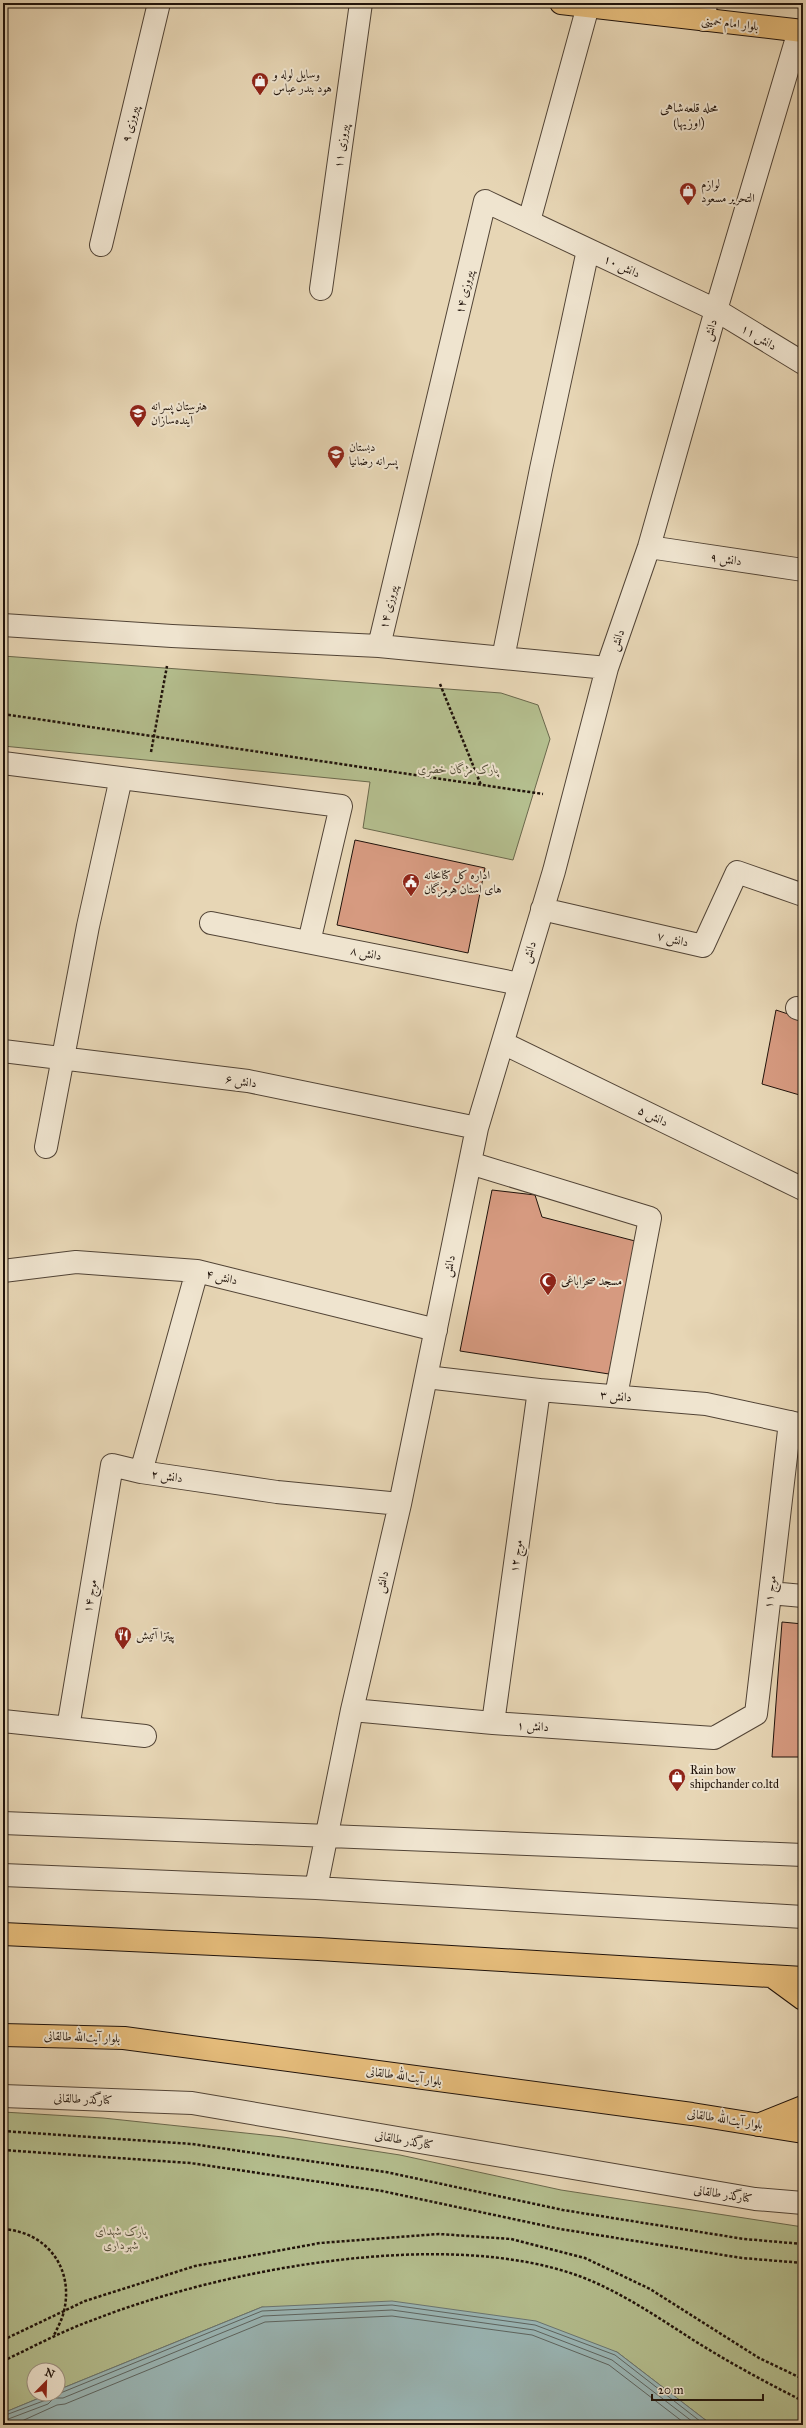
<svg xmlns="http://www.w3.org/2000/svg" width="806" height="2428" font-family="'IM FELL Great Primer',Amiri,serif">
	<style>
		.green { fill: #b4be8e; stroke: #6a684c }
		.water { fill: #9ab7b7; stroke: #697572 }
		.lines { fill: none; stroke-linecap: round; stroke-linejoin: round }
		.shore { stroke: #5d6561; stroke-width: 1 }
		.building { fill: #d69a80; stroke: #20130b }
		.minor-casing { stroke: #524436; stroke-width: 24 }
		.major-casing { stroke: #20130b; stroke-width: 24 }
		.path { stroke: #20130b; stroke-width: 2.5; stroke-dasharray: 3 2; stroke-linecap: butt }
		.minor { stroke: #efe4cf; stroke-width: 22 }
		.major { stroke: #e4bb7a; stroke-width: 22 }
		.labels { text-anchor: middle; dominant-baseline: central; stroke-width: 4; stroke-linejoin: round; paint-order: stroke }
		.street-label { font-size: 12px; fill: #20130b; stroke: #efe4cf }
		.poi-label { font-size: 12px; fill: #20130b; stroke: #efe4cf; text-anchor: start }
		.park-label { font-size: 12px; font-style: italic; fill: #544f39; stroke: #efe4cf }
		.neighbourhood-label { font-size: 13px; fill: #20130b; stroke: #efe4cf }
	</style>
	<rect width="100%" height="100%" fill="#e7d6b5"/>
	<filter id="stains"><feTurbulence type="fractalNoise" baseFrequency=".005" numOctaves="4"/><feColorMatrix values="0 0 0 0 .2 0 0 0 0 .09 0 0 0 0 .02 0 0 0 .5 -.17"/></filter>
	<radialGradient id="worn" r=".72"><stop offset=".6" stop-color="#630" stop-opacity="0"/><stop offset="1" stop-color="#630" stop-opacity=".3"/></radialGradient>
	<path class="green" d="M 3,656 L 501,693 L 538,705 L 550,739 L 513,860 L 363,828 L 370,782 L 3,746 Z
		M 3,2112 L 103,2118 L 283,2137 L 400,2155 L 561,2190 L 803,2227 L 803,2425 L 712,2425 L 617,2352 L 262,2307 L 58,2390 L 58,2370 L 34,2370 L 34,2394 L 49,2394 L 3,2413 Z"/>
	<path class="water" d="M 392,2301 L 536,2321 L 617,2352 L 712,2425 L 3,2425 L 3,2413 L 49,2394 L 58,2394 L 58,2390 L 262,2307 Z"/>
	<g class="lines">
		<path class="shore" d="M 58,2394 L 262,2311 L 392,2305 L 535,2325 L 615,2355 L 705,2425
			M 3,2416 L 46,2400 L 49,2394
			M 3,2421 L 48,2404 L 54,2398 L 63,2398 L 263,2316 L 392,2310 L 534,2330 L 612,2360 L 697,2425
			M 13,2425 L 57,2405 L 65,2404 L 265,2322 L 392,2316 L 532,2335 L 609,2365 L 687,2425"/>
	</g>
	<path class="building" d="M 355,840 L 485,868 L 468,953 L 337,925 Z
		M 776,1010 L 803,1019 L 803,1096 L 762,1084 Z
		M 492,1190 L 535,1195 L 542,1217 L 635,1241 L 609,1374 L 460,1351 Z
		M 782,1622 L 803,1624 L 803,1757 L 772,1757 Z"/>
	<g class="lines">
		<defs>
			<path id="minor" d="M 704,20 L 706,3
				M 529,221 L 588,6 L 586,3
				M 101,245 L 159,3
				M 321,289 L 361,3
				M 649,547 L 803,570
				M 3,625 L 172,636 L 379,646 L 607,668
				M 379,646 L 485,201 L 716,310 L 803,363
				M 503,658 L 541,469 L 588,250
				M 3,763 L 341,806 L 309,942
				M 542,909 L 703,946 L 737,872 L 803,895
				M 211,923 L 520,984
				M 797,1008 L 803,1010
				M 503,1043 L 803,1189
				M 3,1051 L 248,1081 L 477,1128
				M 46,1147 L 88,926 L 121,778
				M 470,1163 L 650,1218 L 616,1396
				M 3,1271 L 76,1262 L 197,1271 L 436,1330
				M 197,1271 L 141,1472 L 277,1492 L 400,1504
				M 426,1377 L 539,1390 L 706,1404 L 803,1425
				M 770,1593 L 803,1596
				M 352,1710 L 493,1723 L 714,1738 L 756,1714 L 790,1422
				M 3,1721 L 145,1736
				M 493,1723 L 539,1390
				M 68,1728 L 112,1465 L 141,1472
				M 3,1823 L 803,1855
				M 3,1875 L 316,1888 L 803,1917
				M 316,1888 L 352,1710 L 400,1504 L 477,1128 L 554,871 L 607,668 L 649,547 L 716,310 L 799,31
				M 3,2096 L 192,2103 L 755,2199 L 803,2203"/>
			<path id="major" d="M 561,3 L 803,31
				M 3,1934 L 318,1949 L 803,1978
				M 773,1977 L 803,1999
				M 3,2035 L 124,2038 L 692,2114 L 803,2132
				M 758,2125 L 803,2107"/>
		</defs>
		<use href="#minor" class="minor-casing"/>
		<use href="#major" class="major-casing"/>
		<path class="path" d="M 440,684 L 481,785
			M 3,714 L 543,794
			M 151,752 L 167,666
			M 3,2131 L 192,2144 L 386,2172 L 563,2210 L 744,2239 L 803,2244
			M 3,2150 L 190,2163 L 382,2191 L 560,2229 L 742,2258 L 803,2263
			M 3,2229 C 47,2232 74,2268 64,2311 C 62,2320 57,2329 53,2337
			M 3,2340 L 85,2301 L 195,2266 L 320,2243 L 439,2234 L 511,2239 L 585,2258 L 650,2289 L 759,2358 L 803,2379
			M 3,2361 C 33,2347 62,2331 93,2320 C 223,2269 445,2227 579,2276 C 622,2292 660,2319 698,2343 C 732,2364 767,2383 803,2401"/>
		<use href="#minor" class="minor"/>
		<use href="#major" class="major"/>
	</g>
	<defs>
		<symbol id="shop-pin" viewBox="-11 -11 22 30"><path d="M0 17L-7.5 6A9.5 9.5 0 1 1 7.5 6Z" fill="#8f2418" stroke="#efe4cf"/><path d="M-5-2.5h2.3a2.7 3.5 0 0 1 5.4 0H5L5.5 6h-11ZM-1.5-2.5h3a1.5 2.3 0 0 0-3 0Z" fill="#fff"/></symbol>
		<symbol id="school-pin" viewBox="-11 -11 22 30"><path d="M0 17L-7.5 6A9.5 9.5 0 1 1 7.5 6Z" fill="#8f2418" stroke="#efe4cf"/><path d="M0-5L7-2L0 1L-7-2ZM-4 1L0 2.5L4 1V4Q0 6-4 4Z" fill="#fff"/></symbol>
		<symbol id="civic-pin" viewBox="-11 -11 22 30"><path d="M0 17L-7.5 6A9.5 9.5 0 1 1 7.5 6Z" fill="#8f2418" stroke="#efe4cf"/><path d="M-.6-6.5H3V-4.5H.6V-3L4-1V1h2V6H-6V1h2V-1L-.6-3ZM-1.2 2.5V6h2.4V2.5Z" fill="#fff"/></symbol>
		<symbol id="mosque-pin" viewBox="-11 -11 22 30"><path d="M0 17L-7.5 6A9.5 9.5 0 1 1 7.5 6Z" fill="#8f2418" stroke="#efe4cf"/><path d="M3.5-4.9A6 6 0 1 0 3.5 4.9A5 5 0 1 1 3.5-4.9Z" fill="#fff"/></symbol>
		<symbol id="restaurant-pin" viewBox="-11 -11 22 30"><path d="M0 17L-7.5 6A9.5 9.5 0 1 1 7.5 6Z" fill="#8f2418" stroke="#efe4cf"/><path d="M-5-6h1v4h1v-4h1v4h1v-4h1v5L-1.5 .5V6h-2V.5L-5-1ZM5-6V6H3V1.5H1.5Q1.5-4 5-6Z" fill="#fff"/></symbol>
	</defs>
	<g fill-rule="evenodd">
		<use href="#shop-pin" x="250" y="71" width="20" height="27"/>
		<use href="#shop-pin" x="678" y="181" width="20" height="27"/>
		<use href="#school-pin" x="128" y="403" width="20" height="27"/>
		<use href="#school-pin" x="326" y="444" width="20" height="27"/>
		<use href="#civic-pin" x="401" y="872" width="20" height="27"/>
		<use href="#mosque-pin" x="538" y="1271" width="20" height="27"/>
		<use href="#restaurant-pin" x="113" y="1625" width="20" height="27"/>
		<use href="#shop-pin" x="667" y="1767" width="20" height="27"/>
	</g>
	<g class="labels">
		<g class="street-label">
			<text transform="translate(730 23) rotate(7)">بلوار امام خمینی</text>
			<text transform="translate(130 124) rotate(-76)">پیروزی ۹</text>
			<text transform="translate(341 146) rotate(-82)">پیروزی ۱۱</text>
			<text transform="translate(622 266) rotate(25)">دانش ۱۰</text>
			<text transform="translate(464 292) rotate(-77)">پیروزی ۱۴</text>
			<text transform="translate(710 330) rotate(-74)">دانش</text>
			<text transform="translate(759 337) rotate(31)">دانش ۱۱</text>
			<text transform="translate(726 559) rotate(8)">دانش ۹</text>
			<text transform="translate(388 607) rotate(-77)">پیروزی ۱۴</text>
			<text transform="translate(617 640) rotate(-71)">دانش</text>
			<text transform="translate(673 939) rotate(13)">دانش ۷</text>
			<text transform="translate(529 952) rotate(-73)">دانش</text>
			<text transform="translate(366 953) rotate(11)">دانش ۸</text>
			<text transform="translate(241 1081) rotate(9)">دانش ۶</text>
			<text transform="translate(653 1116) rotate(26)">دانش ۵</text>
			<text transform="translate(449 1266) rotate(-79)">دانش</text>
			<text transform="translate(222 1277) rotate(13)">دانش ۴</text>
			<text transform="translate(616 1396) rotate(5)">دانش ۳</text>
			<text transform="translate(167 1476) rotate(8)">دانش ۲</text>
			<text transform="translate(516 1556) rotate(-82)">موج ۱۲</text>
			<text transform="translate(382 1582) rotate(-77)">دانش</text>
			<text transform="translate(770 1592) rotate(-83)">موج ۱۱</text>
			<text transform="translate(90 1596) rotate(-80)">موج ۱۴</text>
			<text transform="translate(533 1726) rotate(4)">دانش ۱</text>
			<text transform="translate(82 2037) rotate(2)">بلوار آیت‌الله طالقانی</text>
			<text transform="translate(404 2076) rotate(8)">بلوار آیت‌الله طالقانی</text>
			<text transform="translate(83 2099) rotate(2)">کنارگذر طالقانی</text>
			<text transform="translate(725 2119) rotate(9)">بلوار آیت‌الله طالقانی</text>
			<text transform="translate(404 2140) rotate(10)">کنارگذر طالقانی</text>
			<text transform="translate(723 2194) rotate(9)">کنارگذر طالقانی</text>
		</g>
		<g class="poi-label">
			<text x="273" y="74">وسایل لوله و<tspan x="273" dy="14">هود بندر عباس</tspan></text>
			<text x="701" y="184">لوازم<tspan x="701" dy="14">التحریر مسعود</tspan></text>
			<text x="151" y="406">هنرستان پسرانه<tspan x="151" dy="14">آینده‌سازان</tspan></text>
			<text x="349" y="447">دبستان<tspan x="349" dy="14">پسرانه رضانیا</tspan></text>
			<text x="424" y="875">اداره کل کتابخانه<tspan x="424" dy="14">های استان هرمزگان</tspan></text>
			<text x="561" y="1281">مسجد صحراباغی</text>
			<text x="136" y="1635">پیتزا آتیش</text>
			<text x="690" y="1770">Rain bow<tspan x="690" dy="14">shipchander co.ltd</tspan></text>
		</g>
		<g class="park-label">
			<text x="458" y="769">پارک مژگان خضری</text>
			<text x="121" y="2231">پارک شهدای<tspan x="121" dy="14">شهرداری</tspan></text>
		</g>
		<g class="neighbourhood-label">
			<text x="689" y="108">محله قلعه‌شاهی<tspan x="689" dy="15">(اوزیها)</tspan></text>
		</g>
	</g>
	<rect width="806" height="2428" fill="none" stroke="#e7d6b5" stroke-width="16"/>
	<rect x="4" y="4" width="798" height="2420" fill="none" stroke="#20130b" stroke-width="2"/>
	<rect x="8" y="8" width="790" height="2412" fill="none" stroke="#20130b"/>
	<g transform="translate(46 2382) rotate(23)"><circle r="19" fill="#efe4cf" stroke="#9c9081"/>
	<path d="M0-3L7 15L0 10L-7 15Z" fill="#8f2418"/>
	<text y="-6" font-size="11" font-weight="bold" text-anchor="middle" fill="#20130b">N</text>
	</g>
	<path d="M652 2394v6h111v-6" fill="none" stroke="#20130b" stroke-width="2"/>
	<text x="658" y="2394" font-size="12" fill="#20130b" stroke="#efe4cf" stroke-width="3" paint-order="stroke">20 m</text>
	<rect width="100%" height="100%" filter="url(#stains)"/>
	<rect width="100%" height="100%" fill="url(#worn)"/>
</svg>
